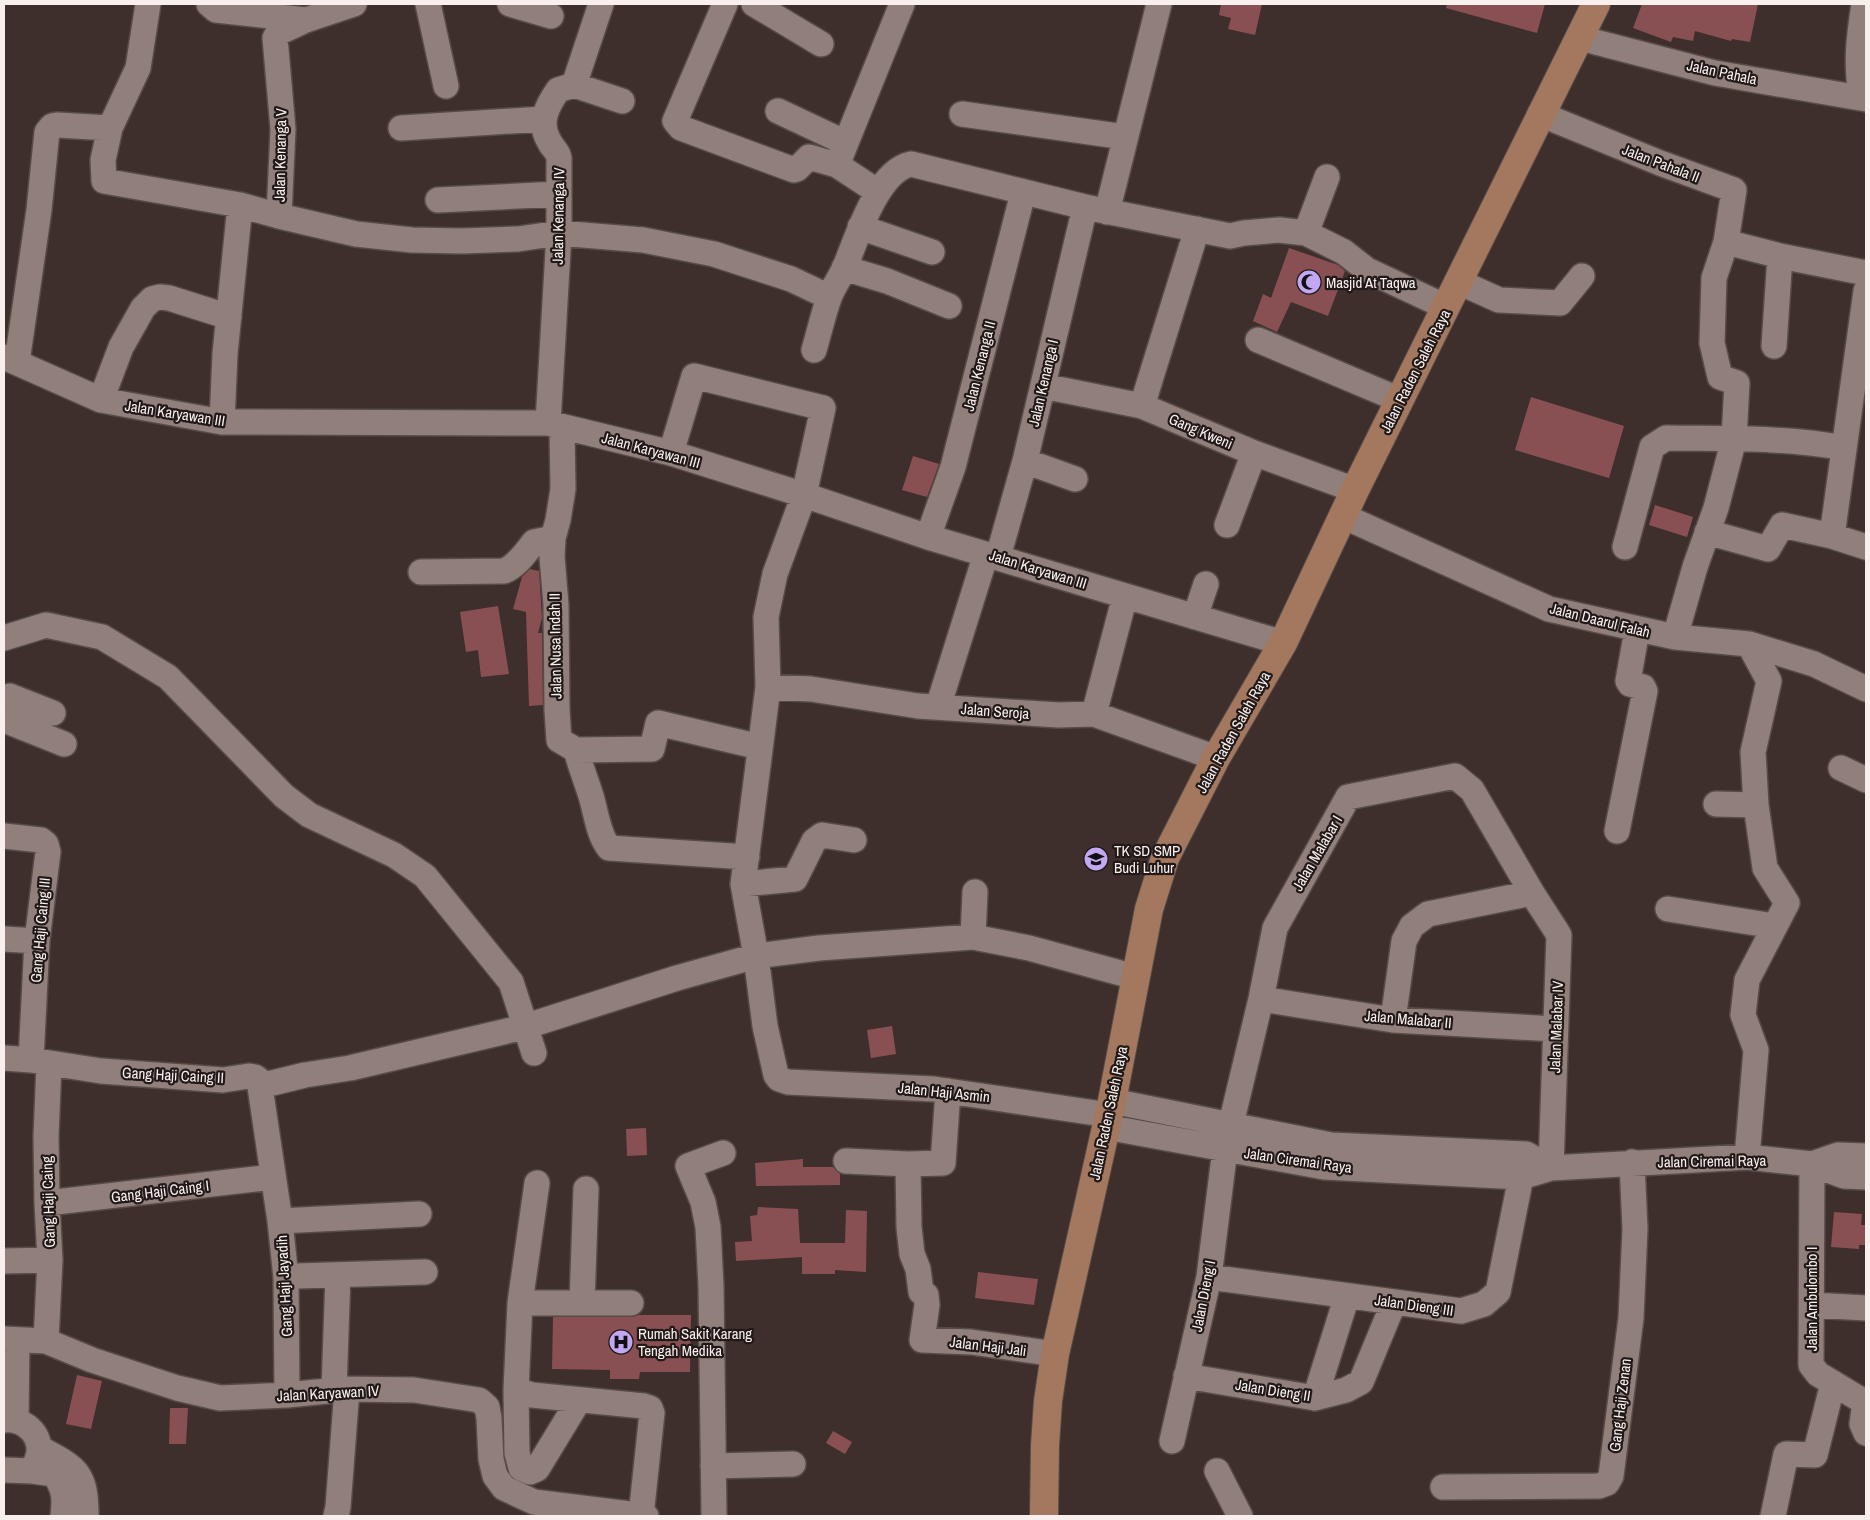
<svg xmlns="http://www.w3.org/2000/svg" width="1870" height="1520" font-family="'Archivo Narrow',sans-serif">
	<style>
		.building { fill: #895054 }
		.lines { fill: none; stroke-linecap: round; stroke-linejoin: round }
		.minor-casing { stroke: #574b48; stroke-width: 28 }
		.major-casing { stroke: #574b48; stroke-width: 30 }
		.minor { stroke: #907f7b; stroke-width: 25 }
		.major { stroke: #a3785f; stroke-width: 28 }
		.labels { text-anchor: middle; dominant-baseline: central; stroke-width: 4.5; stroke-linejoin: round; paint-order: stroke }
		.street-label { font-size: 15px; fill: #f9f0ed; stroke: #201918 }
		.poi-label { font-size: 15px; fill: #f9f0ed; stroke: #201918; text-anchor: start }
	</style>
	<rect width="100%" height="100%" fill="#3e2f2c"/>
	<path class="building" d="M 1221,4 L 1262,4 L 1255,35 L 1228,29 L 1231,18 L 1219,15 Z
		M 1447,4 L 1545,4 L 1537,33 L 1446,8 Z
		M 1642,4 L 1758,4 L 1750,42 L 1732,39 L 1731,41 L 1695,31 L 1693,41 L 1673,37 L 1671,42 L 1633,28 Z
		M 1289,248 L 1338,265 L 1345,271 L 1328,316 L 1291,302 L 1277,332 L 1253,321 L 1263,294 L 1271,298 Z
		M 1531,397 L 1624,426 L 1609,478 L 1515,450 Z
		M 913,456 L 939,464 L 927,497 L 902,490 Z
		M 1655,505 L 1693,517 L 1687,537 L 1649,525 Z
		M 530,569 L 539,571 L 542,618 L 538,633 L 542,633 L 543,705 L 529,706 L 526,612 L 513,609 L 522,577 Z
		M 498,606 L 509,674 L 481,677 L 478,650 L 466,652 L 460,612 Z
		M 892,1026 L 896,1054 L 871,1058 L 867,1030 Z
		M 646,1128 L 647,1155 L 627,1156 L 626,1129 Z
		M 803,1159 L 803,1167 L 833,1167 L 840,1174 L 840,1185 L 756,1186 L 755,1163 Z
		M 758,1207 L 798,1209 L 800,1243 L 845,1243 L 846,1210 L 867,1211 L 866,1272 L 835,1270 L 835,1274 L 802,1274 L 802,1257 L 736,1261 L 735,1242 L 752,1241 L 750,1216 L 757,1215 Z
		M 1834,1212 L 1862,1214 L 1861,1225 L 1866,1225 L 1866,1245 L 1859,1245 L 1859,1249 L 1831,1247 Z
		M 978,1272 L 1038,1279 L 1034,1305 L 975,1298 Z
		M 639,1315 L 691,1315 L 690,1372 L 640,1372 L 639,1379 L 610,1379 L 610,1370 L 552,1369 L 553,1317 L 631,1317 Z
		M 77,1375 L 102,1381 L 91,1429 L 66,1424 Z
		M 170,1408 L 188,1408 L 186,1444 L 169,1444 Z
		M 833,1431 L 852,1442 L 845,1454 L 826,1443 Z"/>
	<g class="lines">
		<defs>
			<path id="minor" d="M 148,4 L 138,68 L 110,128 L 103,160 L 104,181 L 240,205 L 279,216 L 356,234 L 412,240 L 462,241 L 518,239 L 559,233 L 643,240 L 714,254 L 791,279 L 829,297
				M 209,4 L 216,10 L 306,20
				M 428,4 L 446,86
				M 510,4 L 551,16
				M 725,4 L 675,121 L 681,128 L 794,170 L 797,169 L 809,157 L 837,165 L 878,192
				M 754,4 L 821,44
				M 1580,38 L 1715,73 L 1866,99
				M 574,85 L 622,101
				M 1862,98 C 1855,66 1859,36 1864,4
				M 778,111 L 846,143
				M 962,114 L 1125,137
				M 1540,114 L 1660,163 L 1734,190 L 1726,242 L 1714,278 L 1712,343 L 1720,377 L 1737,383 L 1734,439 L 1716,508 L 1695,567 L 1675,637
				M 401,128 L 543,119
				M 837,165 L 902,4
				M 438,200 L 558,194
				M 1107,212 L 1159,4
				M 279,216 L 283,129 L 275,38 L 278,33 L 306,20 L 354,4
				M 860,227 L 932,252
				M 1306,233 L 1327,177
				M 1726,242 L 1780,256 L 1866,273
				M 844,268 L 887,281 L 949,306
				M 1459,282 L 1499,300 L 1560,303 L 1582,276
				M 1258,340 L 1400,400
				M 1774,346 L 1780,256
				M 814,350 C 819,333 823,315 829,298 C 833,287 840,278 845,267 C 857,238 877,171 911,164 L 1085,207 L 1230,236 L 1244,233 L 1279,230 L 1306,233 L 1344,252 L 1367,270 L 1446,307
				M 4,357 L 101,400 L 222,422 L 548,423 L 671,453 L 804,495 L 928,537 L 1283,643
				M 17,362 L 39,210 L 47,132 L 52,126 L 57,125 L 110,128
				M 1043,386 L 1142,406 L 1254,453 L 1355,490
				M 101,400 L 121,347 L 143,308 L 152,299 L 160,297 L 169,298 L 229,317
				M 1142,406 L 1197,229
				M 222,422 L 225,354 L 240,205
				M 548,423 L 559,233 L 559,158 C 558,151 552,148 549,141 C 538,123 547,106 558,90 L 574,85 L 601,4
				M 562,427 L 563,489 L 558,520 L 553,538 L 552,557 L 556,605 L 557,710 L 559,740 L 576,750 C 580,765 586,780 591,796 C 596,812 598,834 609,848 L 747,857
				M 671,453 L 694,376 L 823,408 L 804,495 L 775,574 L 766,617 L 768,687 L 743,884 L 756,956 L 765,1026 L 776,1075 L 779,1079 L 788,1082 L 934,1089 L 1109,1115
				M 1025,461 L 1075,479
				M 1343,516 L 1549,609 L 1675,637 L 1749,644 L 1814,664 L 1866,689
				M 1227,525 L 1254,453
				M 1707,532 L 1768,549 L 1782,525 L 1832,536 L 1866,547
				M 1832,536 L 1866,291
				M 928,537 L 953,467 L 1023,193
				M 1625,547 L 1652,447 L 1666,438 C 1726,439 1785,437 1844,448
				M 998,557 L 1025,461 L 1085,207
				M 421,572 L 504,571 C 517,566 526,552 534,542 L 553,538
				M 1195,617 L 1206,584
				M 4,638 L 46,625 L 102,637 L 168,677 L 284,796 L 309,815 L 394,855 L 425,876 L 511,982 L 534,1053
				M 768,687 L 811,689 L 918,706 L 1058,715 L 1094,714 L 1216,758
				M 10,696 L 53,713
				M 938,707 L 986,554
				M 1094,714 L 1125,596
				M 4,720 L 64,744
				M 576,750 L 652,749 L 658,723 L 760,747
				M 1841,768 L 1866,780
				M 1716,804 L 1756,805
				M 1617,831 L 1645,691 L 1643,687 L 1630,684 L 1628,681 L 1637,630
				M 4,836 L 41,840 L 46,844 L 48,852 L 37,941 L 31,1060
				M 743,884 L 795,879 L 814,841 L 822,835 L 854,840
				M 1668,909 L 1774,926
				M 973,937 L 975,892
				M 4,939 L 37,941
				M 1261,999 L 1393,1020 L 1555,1029
				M 1393,1020 L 1404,941 L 1412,926 L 1428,914 L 1532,893
				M 4,1058 L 31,1060 L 101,1071 L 223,1080 L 249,1076 L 255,1077 L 259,1080 L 280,1221 L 286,1278 L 287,1395
				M 260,1086 L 305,1075 L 350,1068 L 524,1027 L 677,978 L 756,956 L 819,948 L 973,937 L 1029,948 L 1135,977
				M 948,1091 L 943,1163 L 908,1164 L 909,1227 L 912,1254 L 918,1269 L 921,1292 L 926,1295 L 927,1305 L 922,1340 L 971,1342 L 1055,1354
				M 1112,1101 L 1331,1145 L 1526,1154 L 1551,1168
				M 1106,1127 L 1324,1167 L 1521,1177 L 1551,1168 L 1747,1157 L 1812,1164 L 1844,1176 L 1866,1177
				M 1747,1157 L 1756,1050 L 1743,1015 L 1747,980 L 1787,903 L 1765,868 L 1756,805 L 1753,752 L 1769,681 L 1749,644
				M 846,1161 L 908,1164
				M 1812,1164 L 1811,1365 L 1818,1374 L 1866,1403
				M 1812,1164 L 1838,1155 L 1866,1156
				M 537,1183 L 520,1303 L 516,1390 L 532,1395 L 644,1406 L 650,1408 L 652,1413 L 641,1516
				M 47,1203 L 273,1177
				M 280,1221 L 419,1214
				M 4,1261 L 50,1260
				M 297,1276 L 425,1272
				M 1209,1277 L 1461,1311 L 1484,1304 L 1498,1292 L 1521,1177
				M 520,1303 L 631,1303
				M 582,1303 L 586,1189
				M 1812,1305 L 1866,1308
				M 4,1339 L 46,1341 L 92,1360 L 177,1388 L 220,1398 L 287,1395 L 347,1389 L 414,1390 L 479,1400 L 487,1407 L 489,1418 L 491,1459 L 495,1476 L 504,1488 L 534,1502 L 646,1516
				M 46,1341 L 50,1260 L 47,1203 L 46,1137 L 49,1064
				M 1186,1376 L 1315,1398 L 1346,1390 L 1361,1382 L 1394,1302
				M 334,1390 L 338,1275
				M 516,1390 L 517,1453 L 521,1468 L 530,1472 L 537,1469 L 579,1400
				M 1315,1398 L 1347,1296
				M 1865,1402 L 1862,1424 L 1866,1433
				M 4,1420 C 21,1418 37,1430 39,1447 C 40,1456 36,1463 32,1471 L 4,1470
				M 16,1421 L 17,1340
				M 1172,1441 L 1209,1277 L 1225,1149 L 1261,999 L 1275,928 L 1348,797 L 1455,776 L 1472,790 L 1532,893 L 1559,935 L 1551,1168
				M 39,1448 C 76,1468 86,1471 86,1516
				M 713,1466 L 793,1464
				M 32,1471 L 54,1474 C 65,1489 65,1499 63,1516
				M 1217,1471 L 1240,1516
				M 1443,1487 L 1599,1486 L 1607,1483 L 1611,1476 L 1631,1318 L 1635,1229 L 1632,1162
				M 336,1516 L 338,1507 L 347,1389
				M 714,1516 L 711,1286 L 708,1227 L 703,1202 L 688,1166 L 723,1153
				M 1773,1516 L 1786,1454 L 1815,1455 L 1833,1383"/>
			<path id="major" d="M 1044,1516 L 1045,1445 L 1048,1401 L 1055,1354 L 1112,1101 L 1149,909 L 1165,858 L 1216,758 L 1283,643 L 1355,490 L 1596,4"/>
		</defs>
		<use href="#minor" class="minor-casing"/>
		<use href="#major" class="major-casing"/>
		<use href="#minor" class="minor"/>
		<use href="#major" class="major"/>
	</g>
	<defs>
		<symbol id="mosque-disc" viewBox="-11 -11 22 22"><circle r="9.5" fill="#c2a8f3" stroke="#201918"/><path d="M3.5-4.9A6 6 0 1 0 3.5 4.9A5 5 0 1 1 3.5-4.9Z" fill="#111"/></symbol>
		<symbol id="school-disc" viewBox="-11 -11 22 22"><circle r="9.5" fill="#c2a8f3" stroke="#201918"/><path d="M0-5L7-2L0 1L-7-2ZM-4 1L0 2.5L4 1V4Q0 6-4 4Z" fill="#111"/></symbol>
		<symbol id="hospital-disc" viewBox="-11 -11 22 22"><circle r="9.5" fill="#c2a8f3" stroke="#201918"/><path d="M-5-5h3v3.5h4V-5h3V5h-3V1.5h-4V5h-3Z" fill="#111"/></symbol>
	</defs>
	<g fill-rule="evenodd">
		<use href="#mosque-disc" x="1295" y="268" width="28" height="28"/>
		<use href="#school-disc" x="1082" y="845" width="28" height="28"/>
		<use href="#hospital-disc" x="607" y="1328" width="28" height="28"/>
	</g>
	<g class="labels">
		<g class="street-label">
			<text transform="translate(1722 72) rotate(12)">Jalan Pahala</text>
			<text transform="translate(280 155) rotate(-89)">Jalan Kenanga V</text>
			<text transform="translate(1661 163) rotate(21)">Jalan Pahala II</text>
			<text transform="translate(558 216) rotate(-89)">Jalan Kenanga IV</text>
			<text transform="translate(979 366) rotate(-76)">Jalan Kenanga II</text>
			<text transform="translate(1415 371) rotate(-63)">Jalan Raden Saleh Raya</text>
			<text transform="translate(1043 383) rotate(-77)">Jalan Kenanga I</text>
			<text transform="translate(175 413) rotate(9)">Jalan Karyawan III</text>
			<text transform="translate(1201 431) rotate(23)">Gang Kweni</text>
			<text transform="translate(651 450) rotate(15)">Jalan Karyawan III</text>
			<text transform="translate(1038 569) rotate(17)">Jalan Karyawan III</text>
			<text transform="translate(1600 620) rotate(14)">Jalan Daarul Falah</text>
			<text transform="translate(555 646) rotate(-91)">Jalan Nusa Indah II</text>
			<text transform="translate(995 711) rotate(4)">Jalan Seroja</text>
			<text transform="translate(1233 732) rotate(-61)">Jalan Raden Saleh Raya</text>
			<text transform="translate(1317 853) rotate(-60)">Jalan Malabar I</text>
			<text transform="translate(40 930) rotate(-85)">Gang Haji Caing III</text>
			<text transform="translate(1408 1019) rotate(5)">Jalan Malabar II</text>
			<text transform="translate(1556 1027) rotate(-88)">Jalan Malabar IV</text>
			<text transform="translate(173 1075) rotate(3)">Gang Haji Caing II</text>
			<text transform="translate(944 1092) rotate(6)">Jalan Haji Asmin</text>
			<text transform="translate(1108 1113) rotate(-78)">Jalan Raden Saleh Raya</text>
			<text transform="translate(1298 1160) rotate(8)">Jalan Ciremai Raya</text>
			<text transform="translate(1712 1161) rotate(-1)">Jalan Ciremai Raya</text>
			<text transform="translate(160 1191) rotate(-7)">Gang Haji Caing I</text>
			<text transform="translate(48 1202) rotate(-92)">Gang Haji Caing</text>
			<text transform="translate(284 1286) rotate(-93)">Gang Haji Jayadih</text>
			<text transform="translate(1203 1296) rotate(-79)">Jalan Dieng I</text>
			<text transform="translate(1811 1299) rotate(-90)">Jalan Ambulombo I</text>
			<text transform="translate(1414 1305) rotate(8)">Jalan Dieng III</text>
			<text transform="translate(988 1346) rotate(7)">Jalan Haji Jali</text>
			<text transform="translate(1273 1390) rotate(9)">Jalan Dieng II</text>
			<text transform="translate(328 1393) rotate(-3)">Jalan Karyawan IV</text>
			<text transform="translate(1620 1405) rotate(-83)">Gang Haji Zenan</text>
		</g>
		<g class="poi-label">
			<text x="1326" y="282">Masjid At Taqwa</text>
			<text x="1114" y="850">TK SD SMP<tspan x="1114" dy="17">Budi Luhur</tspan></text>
			<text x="638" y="1333">Rumah Sakit Karang<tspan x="638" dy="17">Tengah Medika</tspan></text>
		</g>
	</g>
	<rect width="1870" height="1520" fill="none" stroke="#f9f0ed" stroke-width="10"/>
</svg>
